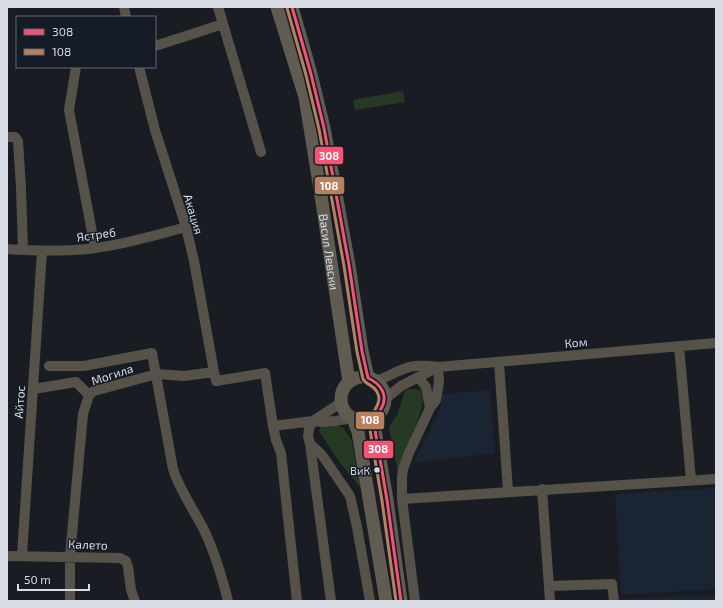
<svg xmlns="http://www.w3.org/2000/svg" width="723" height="608" font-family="'Exo 2',sans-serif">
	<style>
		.built { fill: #1a2433 }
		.green { fill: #253923 }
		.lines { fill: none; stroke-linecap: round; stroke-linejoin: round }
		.minor { stroke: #565249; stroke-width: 10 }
		.major { stroke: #605c52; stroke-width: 13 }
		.bus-1-casing { stroke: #151c27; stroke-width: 6 }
		.bus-2-casing { stroke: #151c27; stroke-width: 6 }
		.bus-1 { stroke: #f65372; stroke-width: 3 }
		.bus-2 { stroke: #b6815c; stroke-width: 3 }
		.bus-dot { fill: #d7dce4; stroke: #151c27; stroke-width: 1.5 }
		.labels { text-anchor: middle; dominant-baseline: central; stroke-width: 3; stroke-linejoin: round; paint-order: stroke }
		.bus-label { font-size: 11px; fill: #d7dce4; stroke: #151c27; text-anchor: end }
		.street-label { font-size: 12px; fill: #d7dce4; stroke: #151c27 }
		.line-badge { stroke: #151c27; stroke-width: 1.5 }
		.badge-label { font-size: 11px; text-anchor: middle; font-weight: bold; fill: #fff }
	</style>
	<rect width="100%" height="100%" fill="#191d23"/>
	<path class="built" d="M 490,390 L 495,453 L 413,463 L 436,418 L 441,405 L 442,394 Z
		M 716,488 L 716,589 L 621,595 L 615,494 Z
		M 716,595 L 716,601 L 621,601 L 621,599 Z"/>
	<path class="green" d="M 403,91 L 405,102 L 355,110 L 353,100 Z
		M 412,389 L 420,390 L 423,400 L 419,418 L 398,472 L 389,427 L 398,413 L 405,390 Z
		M 332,423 L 343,428 L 351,439 L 361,488 L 341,464 L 319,431 L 321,427 Z"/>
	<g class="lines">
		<path class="minor" d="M 124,7 L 126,17
			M 218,7 L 261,152
			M 155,46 L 223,24
			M 76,67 L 69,110 L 95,248
			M 139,67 L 155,130 L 186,227 L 194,261 L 214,372
			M 7,137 L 15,137 L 18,141 L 21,188 L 23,250
			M 7,249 C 37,251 66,252 96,248 C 127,244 156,235 186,227
			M 679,346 L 691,480
			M 499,362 L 508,491
			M 49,366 L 84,366 L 152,353 L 173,469 C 180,491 194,510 204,530 C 215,553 222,577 228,601
			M 418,377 L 426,387 L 430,408
			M 376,381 C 389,377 402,367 415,366 C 423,365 431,366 438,367 L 716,343
			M 33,389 L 76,382 L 89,395
			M 385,399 L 401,386 L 438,367
			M 342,402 L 313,421 L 309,428 L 308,436 L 310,444 L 322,455 L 350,496 L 357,527 L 370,601
			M 310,444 L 331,601
			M 542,489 L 550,601
			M 402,499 L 716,479
			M 22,555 L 42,251
			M 7,556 L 120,558 L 126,561 L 128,567 L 131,590 L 135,601
			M 549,586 L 612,584 L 614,601
			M 70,601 L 70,556 L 83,414 L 89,395 L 94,391 L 157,374 L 184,376 L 214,372 L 216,381 L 265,373 L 273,426
			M 297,601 L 281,453 L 276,440 L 273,426 L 313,421 L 321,422 L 335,421 L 353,418
			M 415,601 L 402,499 L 402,477 L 403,469 L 409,453 L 430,408 L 436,400 L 439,382 L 438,367"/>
		<g class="major">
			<path id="s1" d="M 277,7 L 305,97 L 322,202 L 349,382"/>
			<path d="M 292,7 L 311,74 L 324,128 L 349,265 L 362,351 L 368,378"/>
			<circle cx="363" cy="399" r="22"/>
			<path d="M 375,417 L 374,424 L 387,500 L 401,601"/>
			<path d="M 353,418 L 358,432 L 386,601"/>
		</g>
		<defs>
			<path id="bus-1" d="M 292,7 L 311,74 L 324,128 L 349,265 L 362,351 L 368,378 C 381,384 389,396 381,409 C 378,415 375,418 374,424 L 387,500 L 401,601"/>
			<path id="bus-2" d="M 287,8 L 306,75 L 319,129 L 344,266 L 357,352 L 363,379 C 366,385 374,385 377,392 C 384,403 370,413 369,424 L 382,501 L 396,601"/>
		</defs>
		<use href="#bus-1" class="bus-1-casing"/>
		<use href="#bus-2" class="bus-2-casing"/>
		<use href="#bus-1" class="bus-1"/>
		<use href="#bus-2" class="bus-2"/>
	</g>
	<circle class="bus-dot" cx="377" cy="470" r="3.5"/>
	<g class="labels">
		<g class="bus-label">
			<text x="370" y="470">ВиК</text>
		</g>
		<g class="street-label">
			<text transform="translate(194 214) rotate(73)">Акация</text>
			<text transform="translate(96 234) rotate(-8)">Ястреб</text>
			<text stroke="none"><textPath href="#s1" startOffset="251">Васил Левски</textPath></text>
			<text transform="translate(576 342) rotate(-5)">Ком</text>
			<text transform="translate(112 374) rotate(-18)">Могила</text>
			<text transform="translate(19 402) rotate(-86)">Айтос</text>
			<text transform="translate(88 544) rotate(2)">Калето</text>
		</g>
	</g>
	<g class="line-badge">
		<rect x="314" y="146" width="30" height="19" rx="4" fill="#f65372"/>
		<rect x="314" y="176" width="31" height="19" rx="4" fill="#b6815c"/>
		<rect x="355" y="411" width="30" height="19" rx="4" fill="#b6815c"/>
		<rect x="363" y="440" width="31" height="19" rx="4" fill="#f65372"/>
	</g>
	<g class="badge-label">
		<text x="329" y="160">308</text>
		<text x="329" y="190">108</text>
		<text x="370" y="424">108</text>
		<text x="378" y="453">308</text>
	</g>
	<rect width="723" height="608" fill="none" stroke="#d7dce4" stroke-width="16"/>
	<rect x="16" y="16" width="140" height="52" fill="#151c27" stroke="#636973"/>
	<rect x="24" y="29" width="20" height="6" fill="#f65372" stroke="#636973"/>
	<text x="52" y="36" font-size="12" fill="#d7dce4">308</text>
	<rect x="24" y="49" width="20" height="6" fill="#b6815c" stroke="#636973"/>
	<text x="52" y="56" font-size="12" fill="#d7dce4">108</text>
	<path d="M18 584v6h71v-6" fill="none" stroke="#d7dce4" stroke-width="2"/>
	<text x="24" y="584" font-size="12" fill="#d7dce4" stroke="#151c27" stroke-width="3" paint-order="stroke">50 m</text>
</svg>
